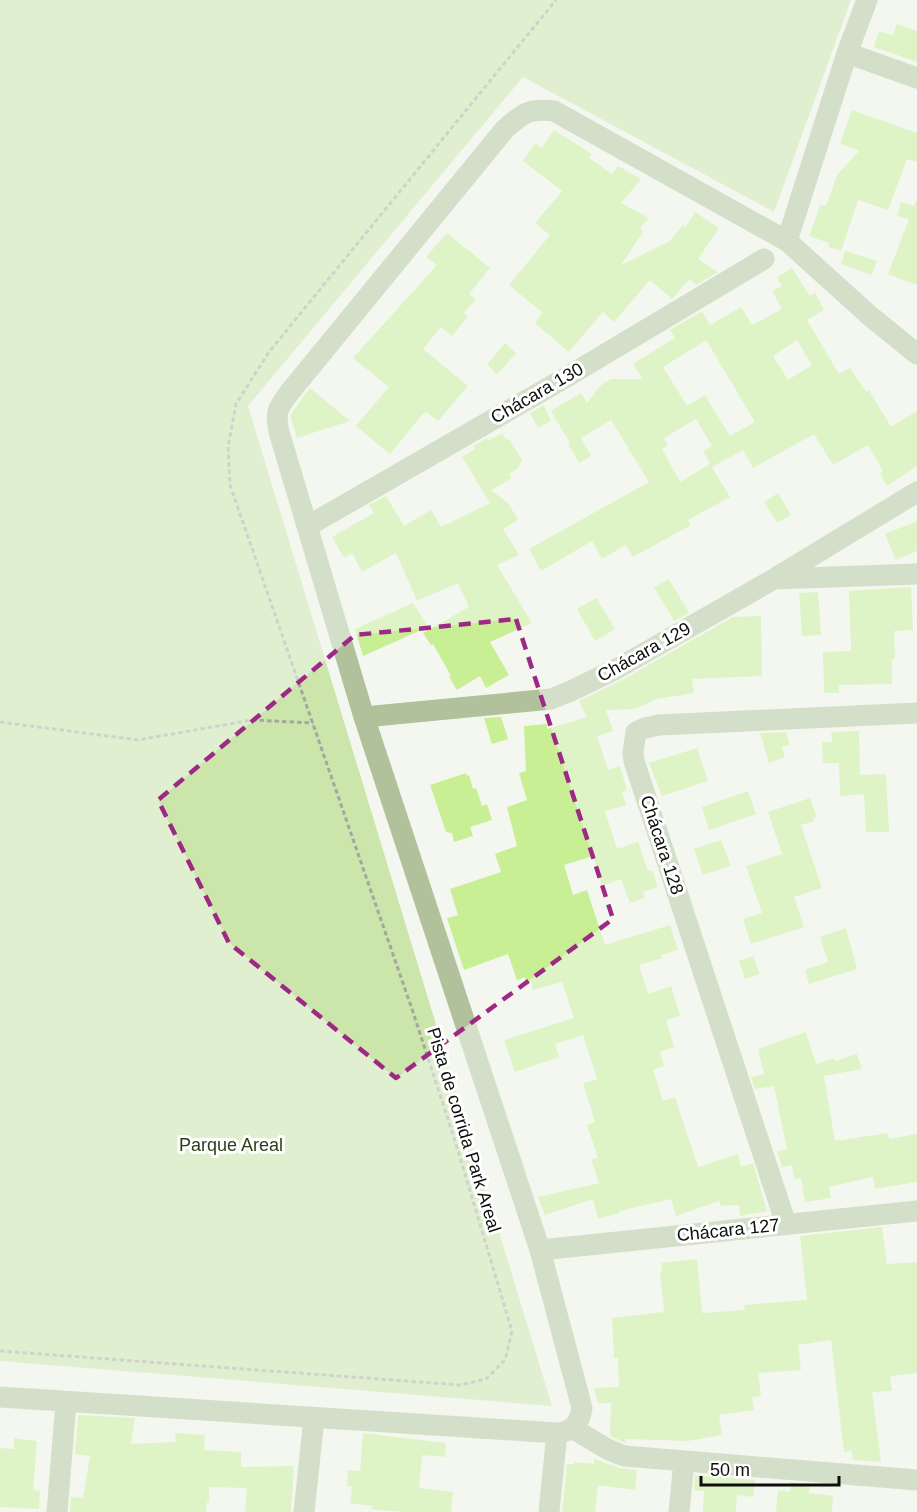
<svg xmlns="http://www.w3.org/2000/svg" width="917" height="1512" font-family="Arial,sans-serif">
	<style>
		.green { fill: #cbe5ab }
		.building { fill: #c8ef94; fill-rule: evenodd }
		.lines { fill: none; stroke-linecap: round; stroke-linejoin: round }
		.path { stroke: #a4a7a1; stroke-width: 3; stroke-dasharray: 4.5 3; stroke-linecap: butt }
		.street { stroke: #b0c19b; stroke-width: 21 }
		.marked { fill: none; stroke: #9d2985; stroke-width: 4.5; stroke-dasharray: 12 8; stroke-linejoin: round }
		.labels { text-anchor: middle; dominant-baseline: central; stroke-width: 6; stroke-linejoin: round; paint-order: stroke }
		.street-label { font-size: 18px; fill: #0d0e0c; stroke: #fff }
		.park-label { font-size: 18px; fill: #2f3e19; stroke: #fff }
	</style>
	<rect width="100%" height="100%" fill="#f3f7ef"/>
	<path class="green" d="M 0,0 L 851,0 L 774,212 L 523,77 L 248,406 L 552,1406 L 0,1361 Z"/>
	<path class="building" d="M 897,24 L 917,31 L 917,62 L 874,47 L 879,31 L 893,35 Z
		M 852,110 L 917,133 L 917,162 L 907,159 L 888,210 L 858,200 L 841,251 L 828,247 L 829,243 L 809,236 L 820,205 L 826,206 L 837,175 L 859,151 L 840,144 Z
		M 554,130 L 592,154 L 589,158 L 612,174 L 618,166 L 641,179 L 621,203 L 649,218 L 640,228 L 643,232 L 621,265 L 670,241 L 683,225 L 686,227 L 695,212 L 719,228 L 698,259 L 718,272 L 696,285 L 690,279 L 672,299 L 650,280 L 614,322 L 603,312 L 569,352 L 535,323 L 543,313 L 509,285 L 550,235 L 535,223 L 562,191 L 523,161 L 535,143 L 542,148 Z
		M 915,201 L 917,201 L 917,285 L 888,274 L 909,219 L 897,216 L 901,202 L 914,206 Z
		M 447,233 L 490,268 L 469,294 L 476,299 L 464,313 L 468,316 L 452,336 L 441,327 L 423,349 L 468,386 L 438,421 L 426,412 L 422,415 L 390,454 L 356,426 L 389,387 L 353,358 L 437,265 L 426,257 Z
		M 845,251 L 877,261 L 872,275 L 841,264 Z
		M 792,268 L 810,296 L 815,293 L 824,310 L 807,320 L 839,374 L 850,368 L 866,392 L 869,390 L 891,427 L 917,411 L 917,466 L 887,486 L 880,473 L 883,471 L 868,445 L 833,465 L 814,434 L 753,468 L 743,450 L 712,467 L 703,451 L 712,446 L 696,419 L 664,438 L 668,445 L 662,449 L 680,482 L 710,464 L 730,497 L 688,520 L 691,525 L 633,557 L 626,545 L 602,559 L 592,541 L 541,571 L 529,549 L 649,482 L 611,420 L 581,438 L 591,456 L 579,463 L 568,444 L 570,443 L 551,411 L 581,393 L 587,403 L 601,385 L 611,379 L 643,379 L 633,364 L 675,338 L 670,330 L 702,311 L 710,325 L 741,307 L 752,325 L 782,309 L 772,291 L 782,286 L 777,277 ZM 706,340 L 755,422 L 730,436 L 705,395 L 687,406 L 663,367 ZM 797,340 L 812,365 L 788,380 L 773,356 Z
		M 505,343 L 516,353 L 497,375 L 487,364 Z
		M 310,388 L 350,421 L 297,438 L 290,415 Z
		M 544,405 L 551,421 L 538,428 L 530,413 Z
		M 502,433 L 506,439 L 510,440 L 522,460 L 517,469 L 509,474 L 511,479 L 491,490 L 509,504 L 518,520 L 503,529 L 519,555 L 497,565 L 532,623 L 490,642 L 509,675 L 486,688 L 480,676 L 457,690 L 449,677 L 451,676 L 433,644 L 431,645 L 423,633 L 469,607 L 458,583 L 417,601 L 396,553 L 362,572 L 352,553 L 344,558 L 332,537 L 374,513 L 369,505 L 386,496 L 404,526 L 431,510 L 441,527 L 490,503 L 462,457 L 475,449 L 473,446 L 487,438 L 488,441 Z
		M 778,493 L 791,515 L 777,523 L 764,502 Z
		M 917,521 L 917,551 L 896,560 L 885,534 Z
		M 669,579 L 689,613 L 674,621 L 654,587 Z
		M 911,587 L 913,630 L 894,631 L 895,659 L 892,659 L 892,684 L 839,685 L 839,693 L 824,693 L 823,652 L 851,651 L 849,591 Z
		M 818,592 L 821,635 L 802,636 L 799,593 Z
		M 596,598 L 615,629 L 595,641 L 577,609 Z
		M 413,603 L 428,627 L 363,656 L 355,629 Z
		M 761,616 L 762,676 L 692,679 L 694,693 L 656,699 L 635,709 L 606,710 L 613,731 L 597,736 L 608,770 L 620,766 L 627,790 L 622,792 L 626,805 L 605,811 L 617,849 L 638,842 L 648,871 L 652,870 L 658,887 L 643,892 L 645,898 L 630,903 L 621,879 L 602,886 L 593,856 L 564,865 L 573,895 L 587,890 L 605,945 L 670,925 L 678,950 L 661,955 L 662,958 L 639,965 L 648,994 L 671,986 L 680,1016 L 666,1020 L 674,1047 L 660,1052 L 664,1066 L 653,1070 L 663,1101 L 675,1097 L 698,1167 L 738,1154 L 741,1167 L 753,1163 L 767,1211 L 740,1216 L 739,1205 L 721,1206 L 719,1201 L 676,1216 L 671,1199 L 619,1211 L 619,1213 L 598,1219 L 593,1199 L 545,1215 L 538,1197 L 599,1183 L 591,1159 L 598,1158 L 587,1125 L 595,1122 L 583,1083 L 597,1079 L 583,1035 L 555,1044 L 559,1057 L 515,1072 L 504,1040 L 574,1018 L 562,982 L 533,990 L 531,981 L 526,983 L 525,977 L 517,980 L 508,954 L 464,970 L 447,918 L 458,915 L 450,889 L 501,872 L 495,854 L 517,846 L 507,807 L 527,800 L 519,773 L 526,771 L 524,726 L 547,724 L 547,729 L 587,717 L 579,701 L 624,679 L 733,617 Z
		M 501,717 L 508,739 L 492,744 L 484,718 Z
		M 859,731 L 860,775 L 886,774 L 889,832 L 866,832 L 864,794 L 840,796 L 839,763 L 823,763 L 822,742 L 832,742 L 831,732 Z
		M 786,732 L 790,745 L 782,747 L 785,757 L 769,763 L 760,733 Z
		M 697,748 L 708,781 L 662,796 L 649,763 Z
		M 466,773 L 467,776 L 469,775 L 473,789 L 476,788 L 482,806 L 487,804 L 492,820 L 470,827 L 473,836 L 454,842 L 452,833 L 446,832 L 430,785 Z
		M 748,791 L 756,814 L 709,830 L 702,807 Z
		M 810,798 L 817,817 L 813,818 L 814,821 L 801,825 L 822,888 L 794,897 L 804,927 L 751,944 L 743,919 L 762,913 L 746,866 L 782,854 L 768,812 Z
		M 721,840 L 731,866 L 703,875 L 694,849 Z
		M 846,928 L 857,969 L 809,984 L 805,970 L 828,962 L 820,937 Z
		M 753,956 L 760,974 L 745,979 L 739,961 Z
		M 806,1032 L 816,1064 L 834,1058 L 835,1061 L 857,1054 L 862,1069 L 824,1076 L 835,1141 L 888,1133 L 889,1139 L 917,1134 L 917,1182 L 875,1189 L 873,1177 L 829,1187 L 831,1198 L 805,1202 L 801,1178 L 794,1179 L 792,1165 L 782,1167 L 777,1151 L 787,1150 L 774,1086 L 755,1089 L 751,1077 L 764,1074 L 758,1049 Z
		M 882,1227 L 887,1264 L 917,1262 L 917,1373 L 890,1376 L 892,1391 L 872,1392 L 881,1462 L 853,1460 L 852,1451 L 844,1452 L 831,1340 L 798,1345 L 801,1370 L 758,1373 L 761,1396 L 752,1397 L 754,1410 L 719,1415 L 722,1435 L 688,1441 L 626,1439 L 626,1443 L 610,1436 L 611,1403 L 598,1403 L 594,1388 L 619,1387 L 618,1358 L 614,1358 L 612,1318 L 664,1312 L 660,1272 L 662,1272 L 661,1263 L 697,1259 L 702,1313 L 745,1310 L 744,1305 L 807,1300 L 800,1236 Z
		M 78,1415 L 135,1418 L 131,1444 L 176,1442 L 175,1433 L 205,1435 L 204,1450 L 241,1452 L 241,1467 L 294,1466 L 291,1512 L 245,1512 L 247,1488 L 209,1487 L 209,1502 L 207,1502 L 206,1512 L 70,1512 L 71,1497 L 83,1498 L 90,1456 L 75,1454 Z
		M 363,1433 L 446,1443 L 445,1457 L 422,1455 L 419,1488 L 453,1492 L 451,1512 L 402,1512 L 371,1509 L 372,1506 L 350,1503 L 352,1486 L 347,1486 L 348,1470 L 360,1471 Z
		M 14,1438 L 37,1441 L 33,1490 L 40,1491 L 39,1509 L 0,1507 L 0,1448 L 14,1449 Z
		M 594,1459 L 619,1468 L 637,1470 L 635,1490 L 598,1485 L 595,1512 L 562,1512 L 567,1464 L 574,1464 L 574,1462 L 594,1464 Z
		M 695,1475 L 755,1480 L 753,1497 L 737,1495 L 736,1512 L 703,1512 L 704,1491 L 694,1490 Z
		M 790,1482 L 810,1484 L 809,1493 L 833,1496 L 832,1512 L 776,1512 L 778,1490 L 790,1492 Z"/>
	<g class="lines">
		<path class="path" d="M 0,722 L 138,740 L 252,720 L 313,723
			M 0,1351 L 460,1385 L 486,1379 L 505,1360 L 512,1331 L 455,1141 L 413,1012 L 230,485 L 228,447 L 236,404 L 269,352 L 556,0"/>
		<path class="street" d="M 847,53 L 917,78
			M 787,241 L 847,53 L 867,0
			M 308,526 L 565,378 L 764,259
			M 777,577 L 917,492
			M 364,717 L 551,699 L 571,691 L 618,668 L 774,579 L 917,574
			M 786,1224 L 634,761 L 633,753 L 636,732 L 645,728 L 659,725 L 917,713
			M 540,1250 L 917,1211
			M 0,1397 L 557,1433 C 572,1432 580,1423 582,1408 L 540,1250 L 364,717 L 279,432 C 275,413 277,409 289,393 L 505,129 C 523,113 529,108 554,111 L 787,241 L 870,316 L 917,354
			M 572,1428 L 607,1449 L 624,1456 L 917,1480
			M 57,1512 L 66,1403
			M 304,1512 L 314,1418
			M 549,1512 L 557,1433
			M 679,1512 L 684,1461"/>
	</g>
	<path d="M0 0H917V1512H0ZM 516,619 L 613,919 L 396,1078 L 229,943 L 158,800 L 355,635 Z" fill="#f3f7ef" fill-opacity=".55" fill-rule="evenodd"/>
	<path class="marked" d="M 516,619 L 613,919 L 396,1078 L 229,943 L 158,800 L 355,635 Z"/>
	<g class="labels">
		<g class="street-label">
			<text transform="translate(537 393) rotate(-30)">Chácara 130</text>
			<text transform="translate(644 652) rotate(-29)">Chácara 129</text>
			<text transform="translate(662 845) rotate(72)">Chácara 128</text>
			<text transform="translate(464 1130) rotate(73)">Pista de corrida Park Areal</text>
			<text transform="translate(728 1230) rotate(-6)">Chácara 127</text>
		</g>
		<g class="park-label">
			<text x="231" y="1145">Parque Areal</text>
		</g>
	</g>
	<path d="M701 1476v9h138v-9" fill="none" stroke="#0d0e0c" stroke-width="3"/>
	<text x="710" y="1476" font-size="18" fill="#0d0e0c" stroke="#ffffff" stroke-width="4.5" paint-order="stroke">50 m</text>
</svg>
